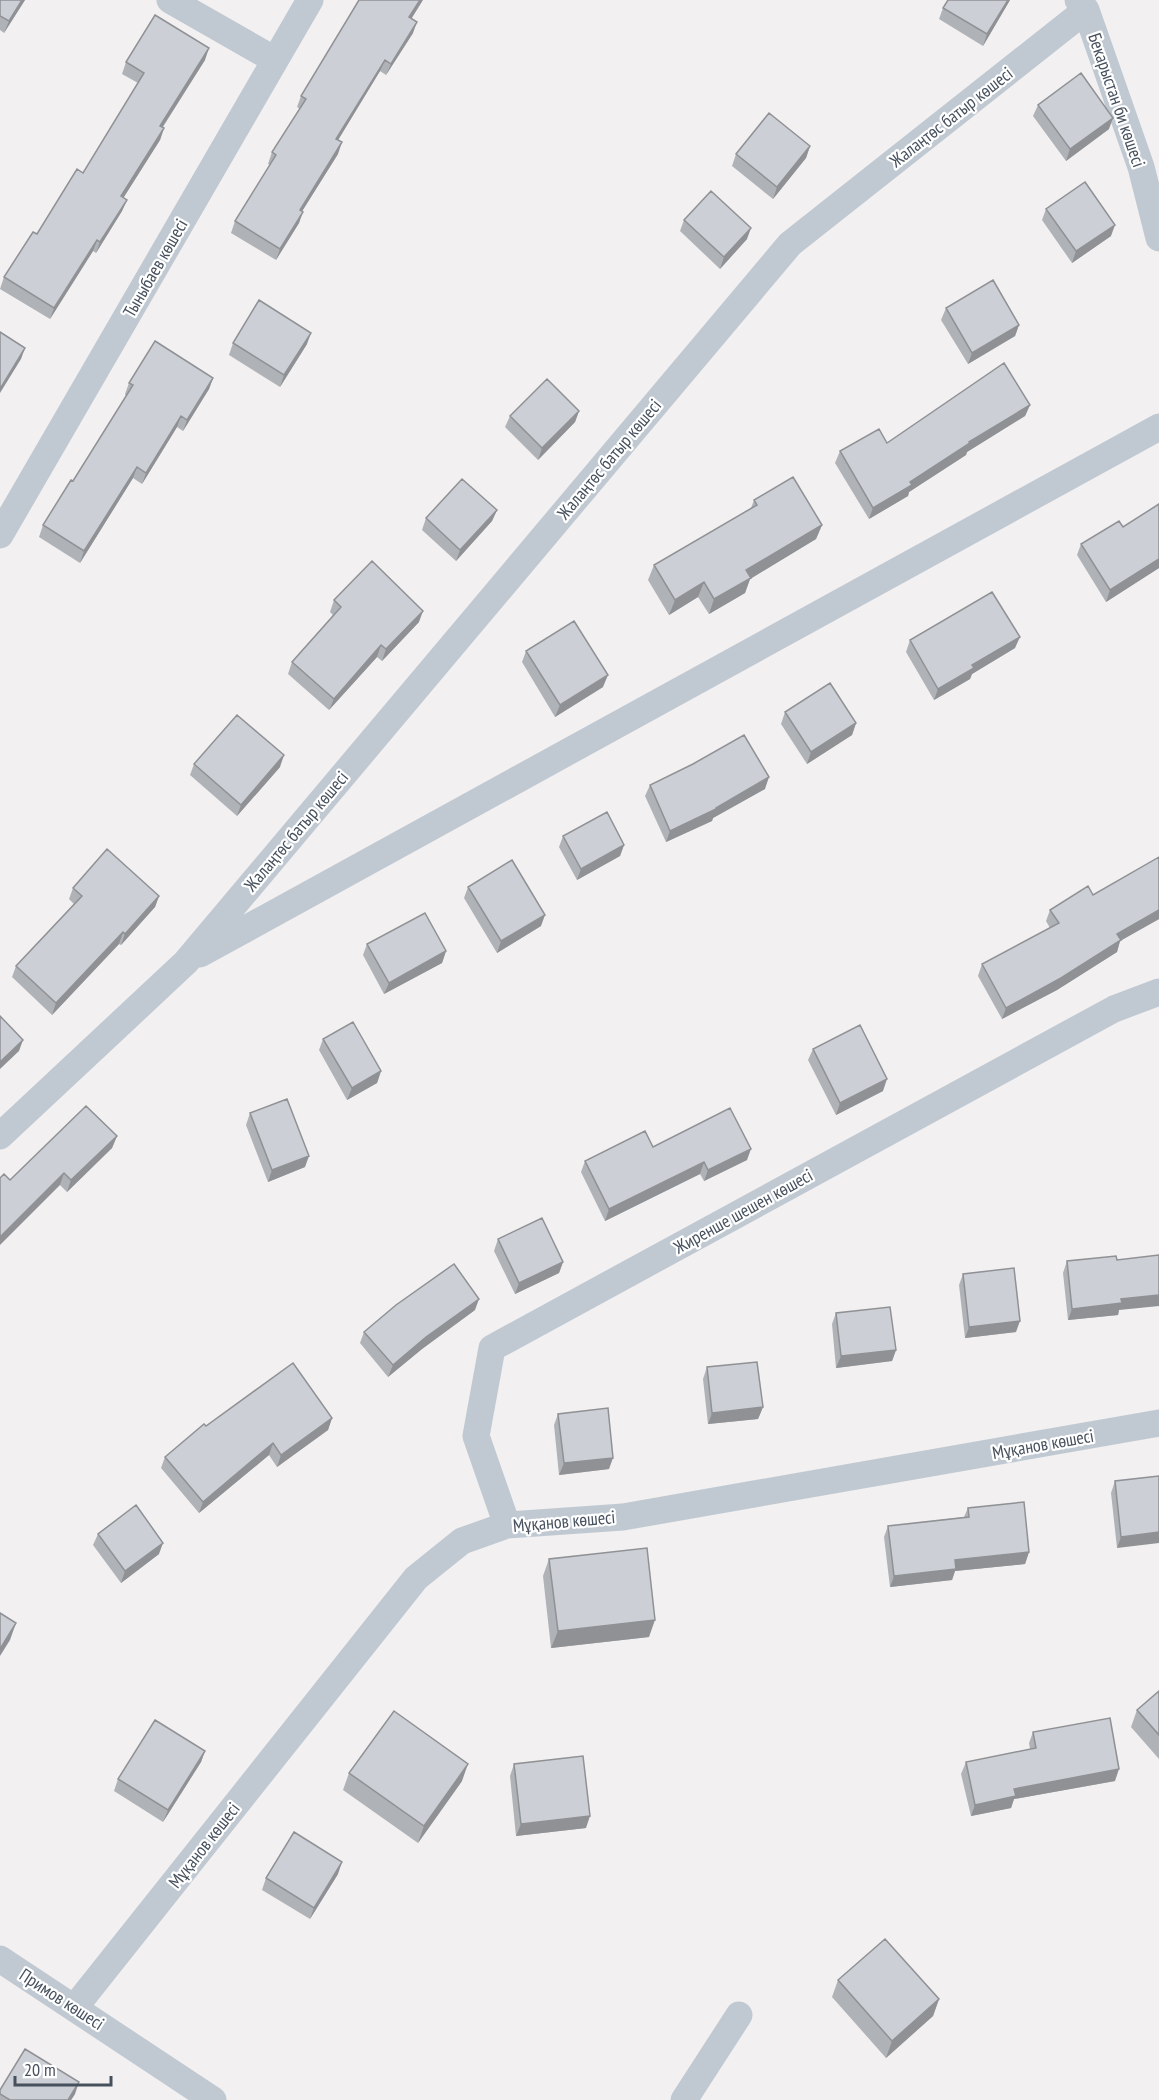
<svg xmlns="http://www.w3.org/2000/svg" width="1159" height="2100" font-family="'PT Sans Narrow',sans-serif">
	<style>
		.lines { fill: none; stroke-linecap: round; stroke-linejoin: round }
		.minor { stroke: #c0c9d2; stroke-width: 27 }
		.wall { fill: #afb2b7 }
		.shaded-wall { fill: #8f9195 }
		.building { fill: #cccfd5; stroke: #8f9195; stroke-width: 1.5 }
		.labels { text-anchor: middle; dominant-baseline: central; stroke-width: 4.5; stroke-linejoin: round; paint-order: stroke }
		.street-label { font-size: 18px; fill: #47515e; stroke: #fff }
	</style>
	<rect width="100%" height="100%" fill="#f2f0f0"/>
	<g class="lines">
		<path class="minor" d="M 170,0 L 275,60
			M 1078,0 L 1086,10 L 1141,167 L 1159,238
			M 0,535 L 310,0
			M 200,954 L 1159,427
			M 0,1136 L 186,962 L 790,244 L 1086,10
			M 507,1525 L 476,1436 L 492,1348 L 1114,1009 L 1159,992
			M 0,1959 L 213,2100
			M 75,2007 L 416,1578 L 462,1541 L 507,1525 L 623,1517 L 1159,1423
			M 684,2100 L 739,2015"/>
	</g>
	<path class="wall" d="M 0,0 L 25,0 L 4,33 L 0,30 Z
		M 1010,0 L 983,46 L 939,19 L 943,8 Z
		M 411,19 L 413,33 L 386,75 L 380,71 L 338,140 L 338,154 L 302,211 L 299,223 L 276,260 L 231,233 L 235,221 L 270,165 L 268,164 L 272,152 L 300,109 L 297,107 L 301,96 Z
		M 205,60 L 163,127 L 164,128 L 160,140 L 123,198 L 127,200 L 122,211 L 96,253 L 93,251 L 50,319 L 0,289 L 4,277 L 83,173 L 138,83 L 122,74 L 126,62 Z
		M 1038,105 L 1109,129 L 1066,161 L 1033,116 Z
		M 810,146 L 806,158 L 773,199 L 732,166 L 736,154 Z
		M 1046,209 L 1111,236 L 1072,263 L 1042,220 Z
		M 684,220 L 747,239 L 720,269 L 680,231 Z
		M 946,308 L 1019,325 L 1015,336 L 968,364 L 941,320 Z
		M 233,343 L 307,344 L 280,387 L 229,355 Z
		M 213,378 L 209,389 L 183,431 L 177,427 L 142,484 L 133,478 L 80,563 L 39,537 L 43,525 L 73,481 L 126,396 L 125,394 L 129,383 Z
		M 1030,405 L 1025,416 L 967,452 L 966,455 L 909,492 L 908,496 L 869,519 L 835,463 L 840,451 L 887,443 Z
		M 579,411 L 575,422 L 538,460 L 505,427 L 510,416 Z
		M 754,500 L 822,525 L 816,539 L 750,579 L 745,593 L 709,614 L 698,597 L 669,615 L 648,580 L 654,565 L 751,508 Z
		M 1159,504 L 1159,568 L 1106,602 L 1077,555 L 1081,544 L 1123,527 Z
		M 497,510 L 492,521 L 456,561 L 422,530 L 426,518 Z
		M 334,600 L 419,622 L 382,661 L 377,657 L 329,710 L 288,674 L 292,662 L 333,615 L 330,612 Z
		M 910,640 L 1015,648 L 972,674 L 970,679 L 934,700 L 906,652 Z
		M 526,651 L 603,687 L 555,717 L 522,662 Z
		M 785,712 L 856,723 L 852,735 L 807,764 L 781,724 Z
		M 194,764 L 280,767 L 237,816 L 190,775 Z
		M 650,785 L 765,789 L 713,818 L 712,821 L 666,842 L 645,796 Z
		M 563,836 L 624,845 L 620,856 L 577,880 L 559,847 Z
		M 1159,857 L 1159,919 L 1120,941 L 1117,952 L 1057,990 L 1002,1019 L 978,976 L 982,964 L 1050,928 L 1046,921 L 1050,910 L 1093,895 Z
		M 468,887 L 541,926 L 497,953 L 464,898 Z
		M 73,888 L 159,896 L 155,907 L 121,945 L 119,944 L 52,1015 L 12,977 L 16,966 L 74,904 L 69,899 Z
		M 367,944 L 446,951 L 442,963 L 384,994 L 363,955 Z
		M 323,1039 L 381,1071 L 377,1083 L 347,1100 L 319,1050 Z
		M 813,1049 L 883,1091 L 836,1115 L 808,1060 Z
		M 250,1113 L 305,1167 L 268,1182 L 246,1125 Z
		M 117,1136 L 112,1148 L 67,1192 L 60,1185 L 10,1180 Z
		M 653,1147 L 747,1160 L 704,1181 L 700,1174 L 605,1221 L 581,1172 L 585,1161 Z
		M 498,1239 L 563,1262 L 559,1273 L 515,1294 L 494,1251 Z
		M 1067,1261 L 1119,1310 L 1118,1315 L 1068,1320 L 1063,1273 Z
		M 963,1274 L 1016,1332 L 965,1338 L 959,1285 Z
		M 475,1310 L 422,1349 L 388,1377 L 360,1343 L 364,1332 Z
		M 836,1313 L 896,1350 L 892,1361 L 836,1368 L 832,1324 Z
		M 707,1367 L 763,1407 L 758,1419 L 708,1424 L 703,1379 Z
		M 558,1414 L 609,1469 L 559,1475 L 554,1425 Z
		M 332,1418 L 328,1430 L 277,1467 L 269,1455 L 199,1513 L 161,1468 L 165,1457 L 206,1426 Z
		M 1159,1476 L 1117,1548 L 1111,1493 L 1115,1481 Z
		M 968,1508 L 1029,1552 L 1025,1564 L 955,1571 L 952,1580 L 890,1587 L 884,1537 L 888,1526 L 964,1517 Z
		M 98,1534 L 159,1554 L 121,1583 L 93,1545 Z
		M 549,1559 L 649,1637 L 551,1648 L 543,1576 Z
		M 1159,1691 L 1159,1759 L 1131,1727 L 1137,1710 Z
		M 1033,1732 L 1115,1781 L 1014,1799 L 1011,1808 L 971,1816 L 961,1774 L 966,1762 L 1030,1749 L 1029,1743 Z
		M 205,1751 L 201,1762 L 163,1822 L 114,1791 L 118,1779 Z
		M 514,1764 L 586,1828 L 516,1836 L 510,1776 Z
		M 349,1773 L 462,1781 L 418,1843 L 343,1790 Z
		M 338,1874 L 310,1919 L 262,1890 L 266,1878 Z
		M 838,1980 L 939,1999 L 933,2016 L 886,2058 L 832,1997 Z
		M 0,2090 L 75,2094 L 71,2100 L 0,2100 Z"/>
	<path class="shaded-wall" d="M 22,0 L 25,0 L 4,33 L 9,21 Z
		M 420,0 L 423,0 L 405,29 L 409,17 Z
		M 1008,0 L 1010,0 L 983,46 L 987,34 Z
		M 417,22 L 413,33 L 386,75 L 391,64 Z
		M 209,48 L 205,60 L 156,137 L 160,126 Z
		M 385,60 L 380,71 L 332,150 L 336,139 Z
		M 1113,118 L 1109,129 L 1066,161 L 1070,149 Z
		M 164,128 L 160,140 L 117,208 L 121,196 Z
		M 342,142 L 338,154 L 296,221 L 300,210 Z
		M 810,146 L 806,158 L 773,199 L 777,187 Z
		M 127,200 L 122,211 L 96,253 L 100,242 Z
		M 303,212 L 299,223 L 276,260 L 280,249 Z
		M 1115,225 L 1111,236 L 1072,263 L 1076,251 Z
		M 751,228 L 747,239 L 720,269 L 724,257 Z
		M 97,240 L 93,251 L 50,319 L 54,308 Z
		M 1019,325 L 1015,336 L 968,364 L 972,353 Z
		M 311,333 L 307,344 L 280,387 L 284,375 Z
		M 25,348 L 21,359 L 0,393 L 0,389 Z
		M 213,378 L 209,389 L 183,431 L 187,420 Z
		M 1030,405 L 1025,416 L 967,452 L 966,455 L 909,492 L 908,496 L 869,519 L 873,508 L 969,442 Z
		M 579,411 L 575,422 L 538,460 L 542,448 Z
		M 181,416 L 177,427 L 142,484 L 146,473 Z
		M 137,467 L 133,478 L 80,563 L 84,551 Z
		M 497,510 L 492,521 L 456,561 L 460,550 Z
		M 822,525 L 816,539 L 750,579 L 745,593 L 709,614 L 714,599 L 746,570 Z
		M 1159,559 L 1159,568 L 1106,602 L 1110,590 Z
		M 704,582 L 698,597 L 669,615 L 675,600 Z
		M 423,611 L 419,622 L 382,661 L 386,649 Z
		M 1020,637 L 1015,648 L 972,674 L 970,679 L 934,700 L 938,689 L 972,665 Z
		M 381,645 L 377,657 L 329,710 L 334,699 Z
		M 608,675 L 603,687 L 555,717 L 560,705 Z
		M 856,723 L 852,735 L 807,764 L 811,752 Z
		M 284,755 L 280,767 L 237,816 L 241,805 Z
		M 769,777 L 765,789 L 713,818 L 712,821 L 666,842 L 670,831 L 716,808 Z
		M 624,845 L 620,856 L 577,880 L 581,869 Z
		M 159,896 L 155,907 L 121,945 L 125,934 Z
		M 1159,910 L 1159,919 L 1120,941 L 1117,952 L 1057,990 L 1002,1019 L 1006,1008 L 1117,934 Z
		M 545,915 L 541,926 L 497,953 L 501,941 Z
		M 123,932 L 119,944 L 52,1015 L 56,1003 Z
		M 446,951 L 442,963 L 384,994 L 389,983 Z
		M 23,1040 L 19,1051 L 0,1069 L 0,1062 Z
		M 381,1071 L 377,1083 L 347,1100 L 352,1088 Z
		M 887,1079 L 883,1091 L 836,1115 L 840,1103 Z
		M 117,1136 L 112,1148 L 67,1192 L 71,1180 Z
		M 751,1149 L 747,1160 L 704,1181 L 708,1170 Z
		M 309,1156 L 305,1167 L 268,1182 L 272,1170 Z
		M 704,1162 L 700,1174 L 605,1221 L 609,1209 Z
		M 64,1173 L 60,1185 L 0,1245 L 0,1237 Z
		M 563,1262 L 559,1273 L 515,1294 L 519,1283 Z
		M 1159,1295 L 1159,1306 L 1119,1310 L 1118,1315 L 1068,1320 L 1072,1309 L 1121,1299 Z
		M 479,1299 L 475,1310 L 422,1349 L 388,1377 L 393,1365 L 426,1337 Z
		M 1020,1321 L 1016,1332 L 965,1338 L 969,1327 Z
		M 896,1350 L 892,1361 L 836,1368 L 841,1356 Z
		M 763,1407 L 758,1419 L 708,1424 L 712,1413 Z
		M 332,1418 L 328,1430 L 277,1467 L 281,1455 Z
		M 273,1443 L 269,1455 L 199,1513 L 203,1502 Z
		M 613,1458 L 609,1469 L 559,1475 L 564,1463 Z
		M 1159,1532 L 1159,1543 L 1117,1548 L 1121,1537 Z
		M 163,1543 L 159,1554 L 121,1583 L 125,1571 Z
		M 1029,1552 L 1025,1564 L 955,1571 L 952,1580 L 890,1587 L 894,1576 L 955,1560 Z
		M 655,1620 L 649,1637 L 551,1648 L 558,1631 Z
		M 16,1623 L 10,1640 L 0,1656 L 0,1649 Z
		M 205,1751 L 201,1762 L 163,1822 L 168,1810 Z
		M 468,1764 L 462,1781 L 418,1843 L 424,1826 Z
		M 1119,1769 L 1115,1781 L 1014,1799 L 1011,1808 L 971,1816 L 975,1805 L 1014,1789 Z
		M 590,1816 L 586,1828 L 516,1836 L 521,1824 Z
		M 342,1862 L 338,1874 L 310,1919 L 314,1908 Z
		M 939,1999 L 933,2016 L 886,2058 L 892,2041 Z
		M 79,2082 L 75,2094 L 71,2100 L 68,2100 Z"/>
	<path class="building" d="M 0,0 L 22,0 L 9,21 L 0,16 Z
		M 359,0 L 420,0 L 409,17 L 417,22 L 391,64 L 385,60 L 336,139 L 342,142 L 300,210 L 303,212 L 280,249 L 235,221 L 276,155 L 272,152 L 306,99 L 301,96 Z
		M 948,0 L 1008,0 L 987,34 L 943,8 Z
		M 155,15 L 209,48 L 160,126 L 164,128 L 121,196 L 127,200 L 100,242 L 97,240 L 54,308 L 4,277 L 33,232 L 37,234 L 77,169 L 83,173 L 144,73 L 126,62 Z
		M 1081,73 L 1113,118 L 1070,149 L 1038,105 Z
		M 769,113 L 810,146 L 777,187 L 736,154 Z
		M 1085,182 L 1115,225 L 1076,251 L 1046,209 Z
		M 711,191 L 751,228 L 724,257 L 684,220 Z
		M 993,280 L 1019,325 L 972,353 L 946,308 Z
		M 259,300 L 311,333 L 284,375 L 233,343 Z
		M 0,332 L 25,348 L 0,389 Z
		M 155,341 L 213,378 L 187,420 L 181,416 L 146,473 L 137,467 L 84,551 L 43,525 L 71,480 L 73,481 L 133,385 L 129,383 Z
		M 1004,363 L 1030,405 L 969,442 L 970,443 L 910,482 L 912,485 L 873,508 L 840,451 L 879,429 L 887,443 Z
		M 547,379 L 579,411 L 542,448 L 510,416 Z
		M 793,477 L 822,525 L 746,570 L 751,578 L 714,599 L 704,582 L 675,600 L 654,565 L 757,505 L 754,500 Z
		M 462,479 L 497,510 L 460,550 L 426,518 Z
		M 1159,504 L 1159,559 L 1110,590 L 1081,544 L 1119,521 L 1123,527 Z
		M 372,561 L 423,611 L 386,649 L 381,645 L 334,699 L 292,662 L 341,607 L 334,600 Z
		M 992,592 L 1020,637 L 972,665 L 974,668 L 938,689 L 910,640 Z
		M 574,621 L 608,675 L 560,705 L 526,651 Z
		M 830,683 L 856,723 L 811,752 L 785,712 Z
		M 237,715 L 284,755 L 241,805 L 194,764 Z
		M 744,735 L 769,777 L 716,808 L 716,809 L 670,831 L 650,785 L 693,764 Z
		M 607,812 L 624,845 L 581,869 L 563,836 Z
		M 107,849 L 159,896 L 125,934 L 123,932 L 56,1003 L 16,966 L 82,896 L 73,888 Z
		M 1159,857 L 1159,910 L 1117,934 L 1121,940 L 1061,978 L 1006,1008 L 982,964 L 1059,923 L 1050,910 L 1088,886 L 1093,895 Z
		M 512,860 L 545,915 L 501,941 L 468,887 Z
		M 425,913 L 446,951 L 389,983 L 367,944 Z
		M 0,1016 L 23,1040 L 0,1062 Z
		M 353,1022 L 381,1071 L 352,1088 L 323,1039 Z
		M 860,1025 L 887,1079 L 840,1103 L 813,1049 Z
		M 287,1099 L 309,1156 L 272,1170 L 250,1113 Z
		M 86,1106 L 117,1136 L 71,1180 L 64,1173 L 0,1237 L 0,1178 L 4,1174 L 10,1180 Z
		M 730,1108 L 751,1149 L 708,1170 L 704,1162 L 609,1209 L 585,1161 L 645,1131 L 653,1147 Z
		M 542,1218 L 563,1262 L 519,1283 L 498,1239 Z
		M 1159,1255 L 1159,1295 L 1121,1299 L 1122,1303 L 1072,1309 L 1067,1261 L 1116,1256 L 1117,1260 Z
		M 454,1264 L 479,1299 L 426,1337 L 393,1365 L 364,1332 L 396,1305 Z
		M 1014,1268 L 1020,1321 L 969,1327 L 963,1274 Z
		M 890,1307 L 896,1350 L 841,1356 L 836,1313 Z
		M 757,1362 L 763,1407 L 712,1413 L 707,1367 Z
		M 293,1363 L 332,1418 L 281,1455 L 273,1443 L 203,1502 L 165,1457 L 204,1424 L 206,1426 Z
		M 608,1408 L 613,1458 L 564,1463 L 558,1414 Z
		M 1159,1476 L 1159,1532 L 1121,1537 L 1115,1481 Z
		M 1024,1502 L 1029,1552 L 955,1560 L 956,1569 L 894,1576 L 888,1526 L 969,1517 L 968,1508 Z
		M 136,1505 L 163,1543 L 125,1571 L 98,1534 Z
		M 647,1548 L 655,1620 L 558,1631 L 549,1559 Z
		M 0,1613 L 16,1623 L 0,1649 Z
		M 1159,1691 L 1159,1735 L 1137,1710 Z
		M 394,1711 L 468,1764 L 424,1826 L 349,1773 Z
		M 1110,1718 L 1119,1769 L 1014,1789 L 1016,1796 L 975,1805 L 966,1762 L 1036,1748 L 1033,1732 Z
		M 155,1720 L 205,1751 L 168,1810 L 118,1779 Z
		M 583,1756 L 590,1816 L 521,1824 L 514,1764 Z
		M 294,1832 L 342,1862 L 314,1908 L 266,1878 Z
		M 885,1939 L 939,1999 L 892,2041 L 838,1980 Z
		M 25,2049 L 79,2082 L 68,2100 L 10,2100 L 0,2094 L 0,2090 Z"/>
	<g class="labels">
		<g class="street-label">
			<text transform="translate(1117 100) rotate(71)">Бекарыстан би көшесі</text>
			<text transform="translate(951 117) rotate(-38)">Жалаңтөс батыр көшесі</text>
			<text transform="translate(155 268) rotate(-60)">Тыныбаев көшесі</text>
			<text transform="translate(609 459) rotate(-50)">Жалаңтөс батыр көшесі</text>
			<text transform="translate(296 831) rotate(-50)">Жалаңтөс батыр көшесі</text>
			<text transform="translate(743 1211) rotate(-29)">Жиренше шешен көшесі</text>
			<text transform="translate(1043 1444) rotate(-10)">Мұқанов көшесі</text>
			<text transform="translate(564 1521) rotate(-5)">Мұқанов көшесі</text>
			<text transform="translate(204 1845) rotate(-52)">Мұқанов көшесі</text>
			<text transform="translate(62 1999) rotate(33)">Примов көшесі</text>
		</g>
	</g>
	<path d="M15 2076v9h96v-9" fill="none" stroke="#47515e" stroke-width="3"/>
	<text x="24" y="2076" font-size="18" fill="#47515e" stroke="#ffffff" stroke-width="4.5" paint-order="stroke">20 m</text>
</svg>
